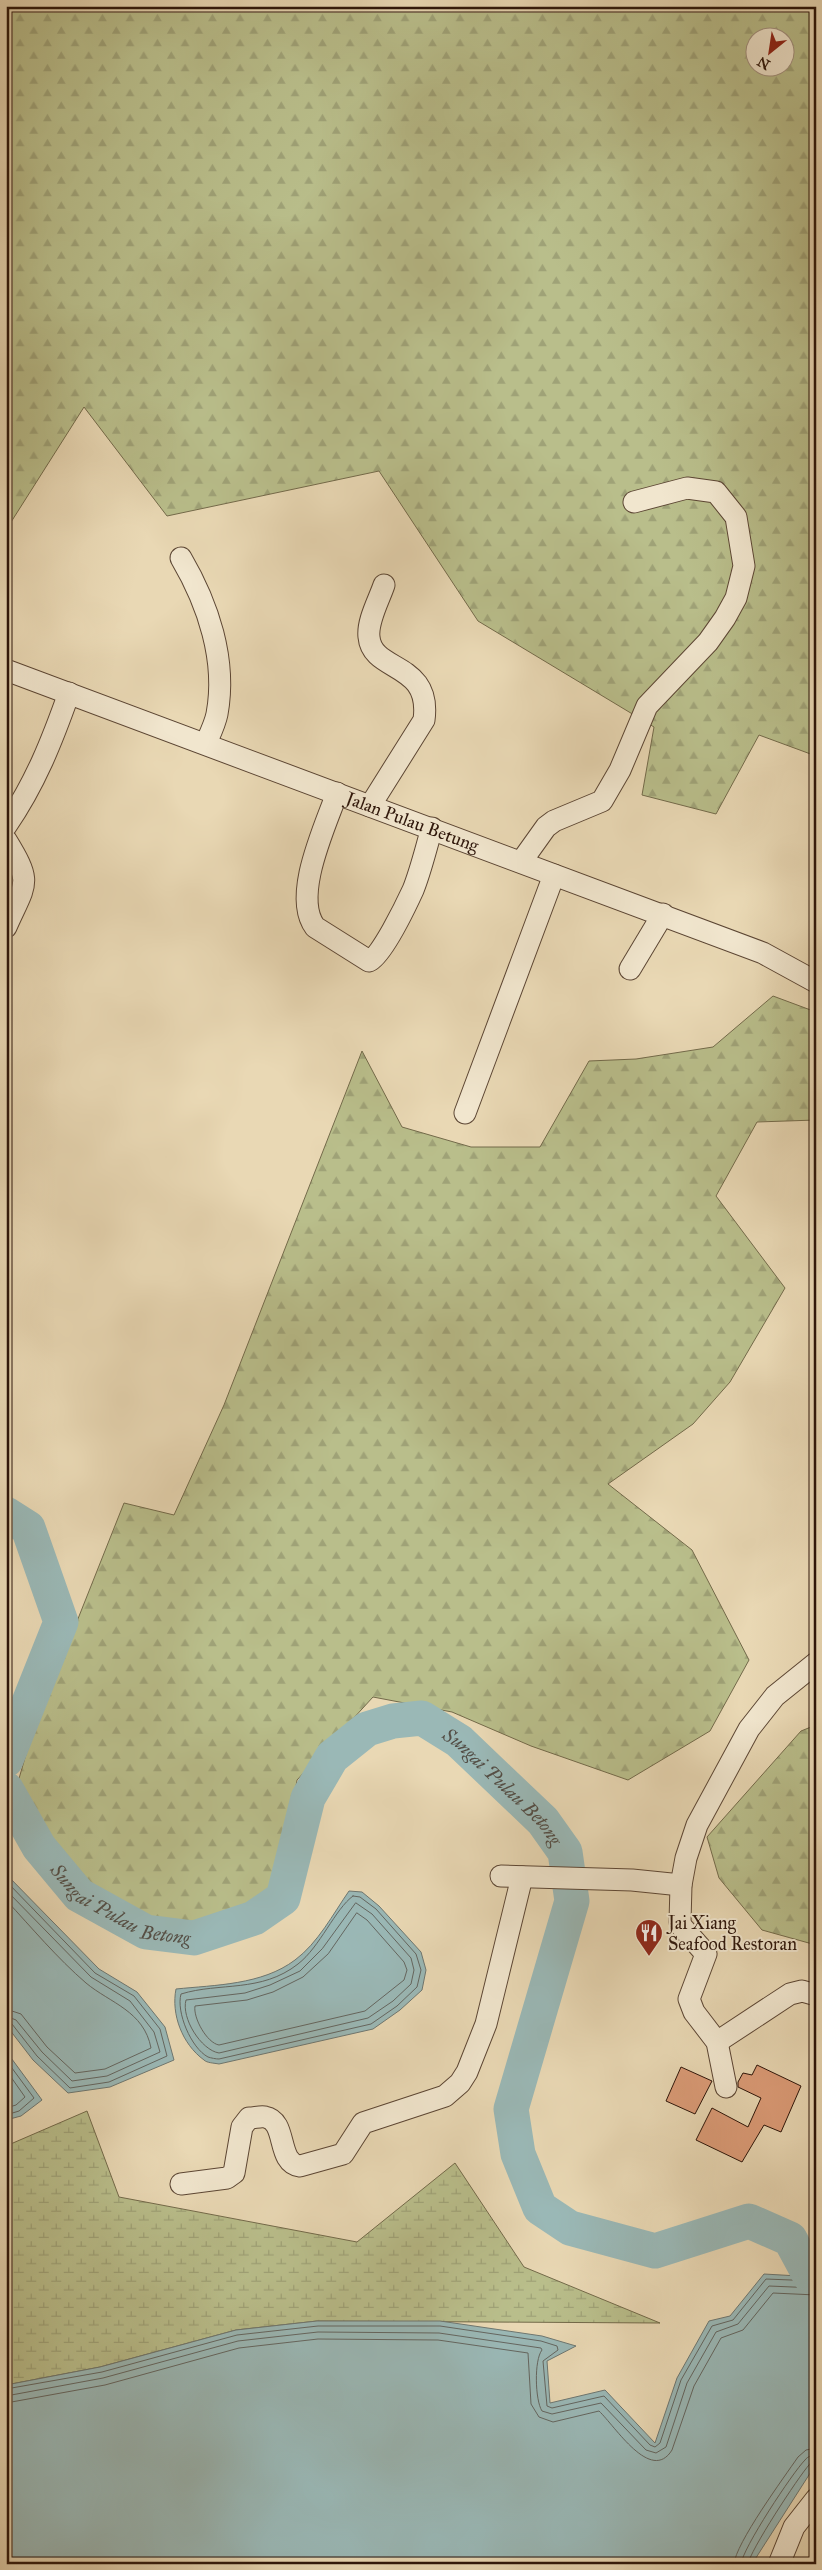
<svg xmlns="http://www.w3.org/2000/svg" width="822" height="2570" font-family="'IM FELL Great Primer',serif">
	<style>
		.forest { fill: url(#forest-firs); stroke: #736a4a; fill-rule: evenodd }
		.wetland { fill: url(#wetland-marsh); stroke: #736a4a }
		.water { fill: #9ab8b6; stroke: #6e7771 }
		.lines { fill: none; stroke-linecap: round; stroke-linejoin: round }
		.shore { stroke: #646660; stroke-width: 1 }
		.river { stroke: #9ab8b6; stroke-width: 35 }
		.building { fill: #dc9c78; stroke: #2d150a }
		.minor-casing { stroke: #5c4634; stroke-width: 23 }
		.minor { stroke: #f1e6ce; stroke-width: 21 }
		.labels { text-anchor: middle; dominant-baseline: central; stroke-width: 4; stroke-linejoin: round; paint-order: stroke }
		.street-label { font-size: 18px; fill: #2d150a; stroke: #f1e6ce }
		.poi-label { font-size: 18px; fill: #2d150a; stroke: #f1e6ce; text-anchor: start }
		.water-label { font-size: 19px; font-style: italic; fill: #534e46; stroke: #f1e6ce }
	</style>
	<defs>
		<pattern id="forest-firs" width="22" height="20" patternUnits="userSpaceOnUse" patternTransform="scale(1.25)"><rect width="22" height="20" fill="#b9be8b"/><path d="M5 1l3.5 6h-7zM16 11l3.5 6h-7z" fill="#9fa277"/></pattern>
		<pattern id="wetland-marsh" width="20" height="14" patternUnits="userSpaceOnUse" patternTransform="scale(1.25)"><rect width="20" height="14" fill="#b9be8b"/><path d="M1 5h8M5 5V1M11 12h8M15 12V8" fill="none" stroke="#9fa277"/></pattern>
	</defs>
	<rect width="100%" height="100%" fill="#e9d8b4"/>
	<filter id="stains"><feTurbulence type="fractalNoise" baseFrequency=".004" numOctaves="4"/><feColorMatrix values="0 0 0 0 .2 0 0 0 0 .09 0 0 0 0 .02 0 0 0 .5 -.17"/></filter>
	<radialGradient id="worn" r=".72"><stop offset=".6" stop-color="#630" stop-opacity="0"/><stop offset="1" stop-color="#630" stop-opacity=".3"/></radialGradient>
	<path class="forest" d="M 6,6 L 816,6 L 816,756 L 759,735 L 716,814 L 642,795 L 654,727 L 478,621 L 379,471 L 167,516 L 84,407 L 6,530 ZM 754,38 L 784,38 L 784,68 L 754,68 Z
		M 773,996 L 816,1012 L 816,1120 L 757,1122 L 716,1196 L 785,1288 L 730,1382 L 693,1424 L 608,1484 L 692,1550 L 749,1660 L 710,1731 L 628,1780 L 531,1746 L 452,1712 L 373,1697 L 297,1780 L 281,1882 L 221,1919 L 161,1925 L 93,1890 L 54,1846 L 18,1782 L 31,1737 L 124,1503 L 174,1515 L 224,1405 L 362,1051 L 402,1127 L 471,1147 L 540,1147 L 589,1061 L 636,1059 L 713,1047 Z
		M 816,1725 L 816,1945 L 762,1930 L 719,1878 L 707,1837 L 801,1731 Z"/>
	<path class="wetland" d="M 87,2111 L 119,2197 L 357,2242 L 455,2163 L 524,2267 L 660,2323 L 317,2321 L 236,2330 L 100,2367 L 6,2385 L 6,2146 Z"/>
	<path class="water" d="M 6,1874 L 99,1969 L 137,1992 L 165,2027 L 174,2060 L 110,2087 L 68,2093 L 33,2060 L 6,2025 Z
		M 349,1891 L 362,1892 L 379,1906 L 421,1952 L 426,1970 L 422,1990 L 400,2010 L 373,2029 L 219,2064 C 214,2063 207,2063 204,2060 C 182,2044 171,2014 176,1989 C 215,1985 262,1985 295,1960 C 318,1943 333,1914 349,1891 Z
		M 6,2051 L 42,2100 L 21,2116 L 6,2120 Z
		M 764,2274 L 816,2277 L 816,2464 L 752,2564 L 6,2564 L 6,2385 L 100,2367 L 236,2330 L 317,2321 L 440,2321 L 542,2336 L 576,2346 L 547,2361 L 550,2403 L 605,2390 L 655,2443 L 677,2378 L 709,2321 L 730,2316 Z"/>
	<g class="lines">
		<path class="shore" d="M 6,1881 L 95,1973 L 134,1996 L 160,2029 L 167,2056 L 109,2082 L 70,2088 L 37,2056 L 12,2024 L 6,2023
			M 6,1890 L 91,1977 L 130,2001 L 154,2032 L 160,2052 L 107,2076 L 72,2081 L 42,2052 L 16,2020 L 6,2016
			M 353,1896 L 360,1897 L 376,1909 L 416,1954 L 421,1970 L 417,1987 L 397,2006 L 371,2024 L 219,2059 C 216,2059 211,2058 208,2057 C 191,2048 176,2012 181,1994 C 220,1982 261,1993 298,1964 C 320,1947 335,1909 353,1896 Z
			M 6,1900 C 32,1928 57,1958 86,1983 C 110,2003 144,2011 151,2048 L 105,2069 L 75,2073 L 47,2047 L 21,2014 L 6,2009
			M 356,1903 L 372,1914 L 411,1958 L 414,1970 L 411,1984 L 393,2001 L 368,2018 L 219,2053 C 201,2050 181,2018 186,2000 L 245,1993 L 270,1985 L 300,1971 L 322,1949 Z
			M 357,1913 L 367,1920 L 404,1962 L 407,1970 L 404,1980 L 365,2011 L 219,2045 C 207,2043 193,2018 195,2006 L 247,2000 L 273,1992 L 303,1977 L 328,1954 Z
			M 6,2060 L 34,2098 L 19,2111 L 6,2115
			M 6,2070 L 25,2097 L 16,2105 L 6,2108
			M 6,2389 L 102,2372 L 237,2335 L 318,2326 L 440,2326 L 541,2341 L 557,2346 L 558,2350 L 543,2361 L 547,2406 L 552,2408 L 604,2396 L 650,2445 L 655,2447 L 660,2443 L 681,2380 L 712,2326 L 733,2320 L 766,2279 L 816,2281
			M 6,2396 L 103,2378 L 238,2341 L 318,2332 L 439,2333 L 541,2348 L 542,2350 C 534,2360 535,2400 542,2411 L 552,2414 L 601,2403 L 646,2450 L 656,2453 L 666,2447 L 687,2383 L 716,2332 L 738,2324 L 769,2286 L 816,2288
			M 6,2403 L 105,2385 L 239,2348 L 318,2339 L 438,2340 L 528,2353 L 531,2404 L 539,2417 L 553,2422 L 599,2411 C 615,2426 651,2484 672,2450 L 694,2386 L 721,2338 L 743,2330 L 773,2293 L 816,2295
			M 734,2564 C 735,2544 785,2476 798,2457 L 806,2450 L 816,2448
			M 741,2564 C 742,2549 793,2472 805,2460 C 808,2456 811,2456 816,2455
			M 748,2564 C 749,2552 799,2476 809,2465 C 812,2461 812,2462 816,2462"/>
		<g class="river">
			<path d="M 6,1514 L 28,1528 L 61,1622 L 6,1760"/>
			<path id="s1" d="M 6,1789 L 39,1847 L 79,1895 L 146,1932 L 194,1938 L 254,1918 L 283,1898 L 308,1798 L 332,1757 L 367,1729 L 393,1721 L 422,1718 L 459,1741 L 543,1821 L 565,1852 L 572,1901 L 511,2109 L 518,2154 L 540,2208 L 570,2228 L 655,2251 L 749,2221 L 790,2239 L 810,2276"/>
		</g>
	</g>
	<path class="building" d="M 757,2065 L 801,2086 L 781,2132 L 764,2125 L 742,2162 L 696,2140 L 712,2108 L 748,2127 L 761,2098 L 738,2087 L 738,2082 L 743,2073 L 752,2075 Z
		M 681,2067 L 712,2081 L 695,2114 L 666,2101 Z"/>
	<g class="lines">
		<defs>
			<g id="minor">
				<path d="M 181,558 C 208,604 227,660 217,714 C 215,724 210,734 206,743"/>
				<path id="s2" d="M 6,670 L 763,953 L 816,982"/>
				<path d="M 337,793 C 325,827 292,896 315,927 L 369,961 C 380,959 407,903 413,890 C 421,870 426,848 432,828"/>
				<path d="M 370,806 L 424,720 C 432,661 372,673 369,637 C 367,621 379,600 384,585"/>
				<path d="M 6,826 C 35,784 52,741 69,693"/>
				<path d="M 6,840 C 33,884 26,882 6,927"/>
				<path d="M 521,862 L 546,827 L 554,821 L 602,801 L 620,770 L 647,706 L 708,642 L 725,618 L 736,598 L 744,566 L 736,517 L 716,492 L 687,488 L 634,502"/>
				<path d="M 630,969 L 663,914"/>
				<path d="M 465,1113 L 554,875"/>
				<path d="M 501,1876 L 632,1880 L 681,1885"/>
				<path d="M 717,2042 L 790,1994 L 802,1991 L 816,1995"/>
				<path d="M 726,2087 L 717,2042 L 694,2012 L 689,1999 L 706,1954 L 682,1927 L 680,1922 L 681,1885 L 686,1858 L 697,1825 L 749,1729 L 775,1696 L 816,1663"/>
				<path d="M 181,2184 L 227,2178 L 234,2173 L 242,2127 L 249,2118 C 254,2118 261,2116 265,2117 C 288,2121 276,2163 300,2166 L 343,2154 L 363,2123 L 445,2096 L 460,2083 L 467,2072 L 486,2024 L 522,1877"/>
				<path d="M 779,2564 L 794,2527 L 816,2499"/>
			</g>
		</defs>
		<use href="#minor" class="minor-casing"/>
		<use href="#minor" class="minor"/>
	</g>
	<defs>
		<symbol id="restaurant-pin" viewBox="-11 -11 22 30"><path d="M0 17L-7.5 6A9.5 9.5 0 1 1 7.5 6Z" fill="#8f2418" stroke="#f1e6ce"/><path d="M-5-6h1v4h1v-4h1v4h1v-4h1v5L-1.5 .5V6h-2V.5L-5-1ZM5-6V6H3V1.5H1.5Q1.5-4 5-6Z" fill="#fff"/></symbol>
	</defs>
	<g fill-rule="evenodd">
		<use href="#restaurant-pin" x="633" y="1917" width="32" height="43"/>
	</g>
	<g class="labels">
		<g class="street-label">
			<text stroke="none"><textPath href="#s2" startOffset="434">Jalan Pulau Betung</textPath></text>
		</g>
		<g class="poi-label">
			<text x="668" y="1923">Jai Xiang<tspan x="668" dy="21">Seafood Restoran</tspan></text>
		</g>
		<g class="water-label">
			<text stroke="none"><textPath href="#s1" startOffset="711">Sungai Pulau Betong</textPath></text>
			<text stroke="none"><textPath href="#s1" startOffset="171">Sungai Pulau Betong</textPath></text>
		</g>
	</g>
	<rect width="822" height="2570" fill="none" stroke="#e9d8b4" stroke-width="25"/>
	<rect x="8" y="8" width="807" height="2555" fill="none" stroke="#2d150a" stroke-width="2.5"/>
	<rect x="12" y="12" width="797" height="2545" fill="none" stroke="#2d150a"/>
	<g transform="translate(770 52) rotate(210)"><circle r="24" fill="#f1e6ce" stroke="#a39280"/>
	<path d="M0-4L9 19L0 12L-9 19Z" fill="#8f2418"/>
	<text y="-8" font-size="14" font-weight="bold" text-anchor="middle" fill="#2d150a">N</text>
	</g>
	<rect width="100%" height="100%" filter="url(#stains)"/>
	<rect width="100%" height="100%" fill="url(#worn)"/>
</svg>
